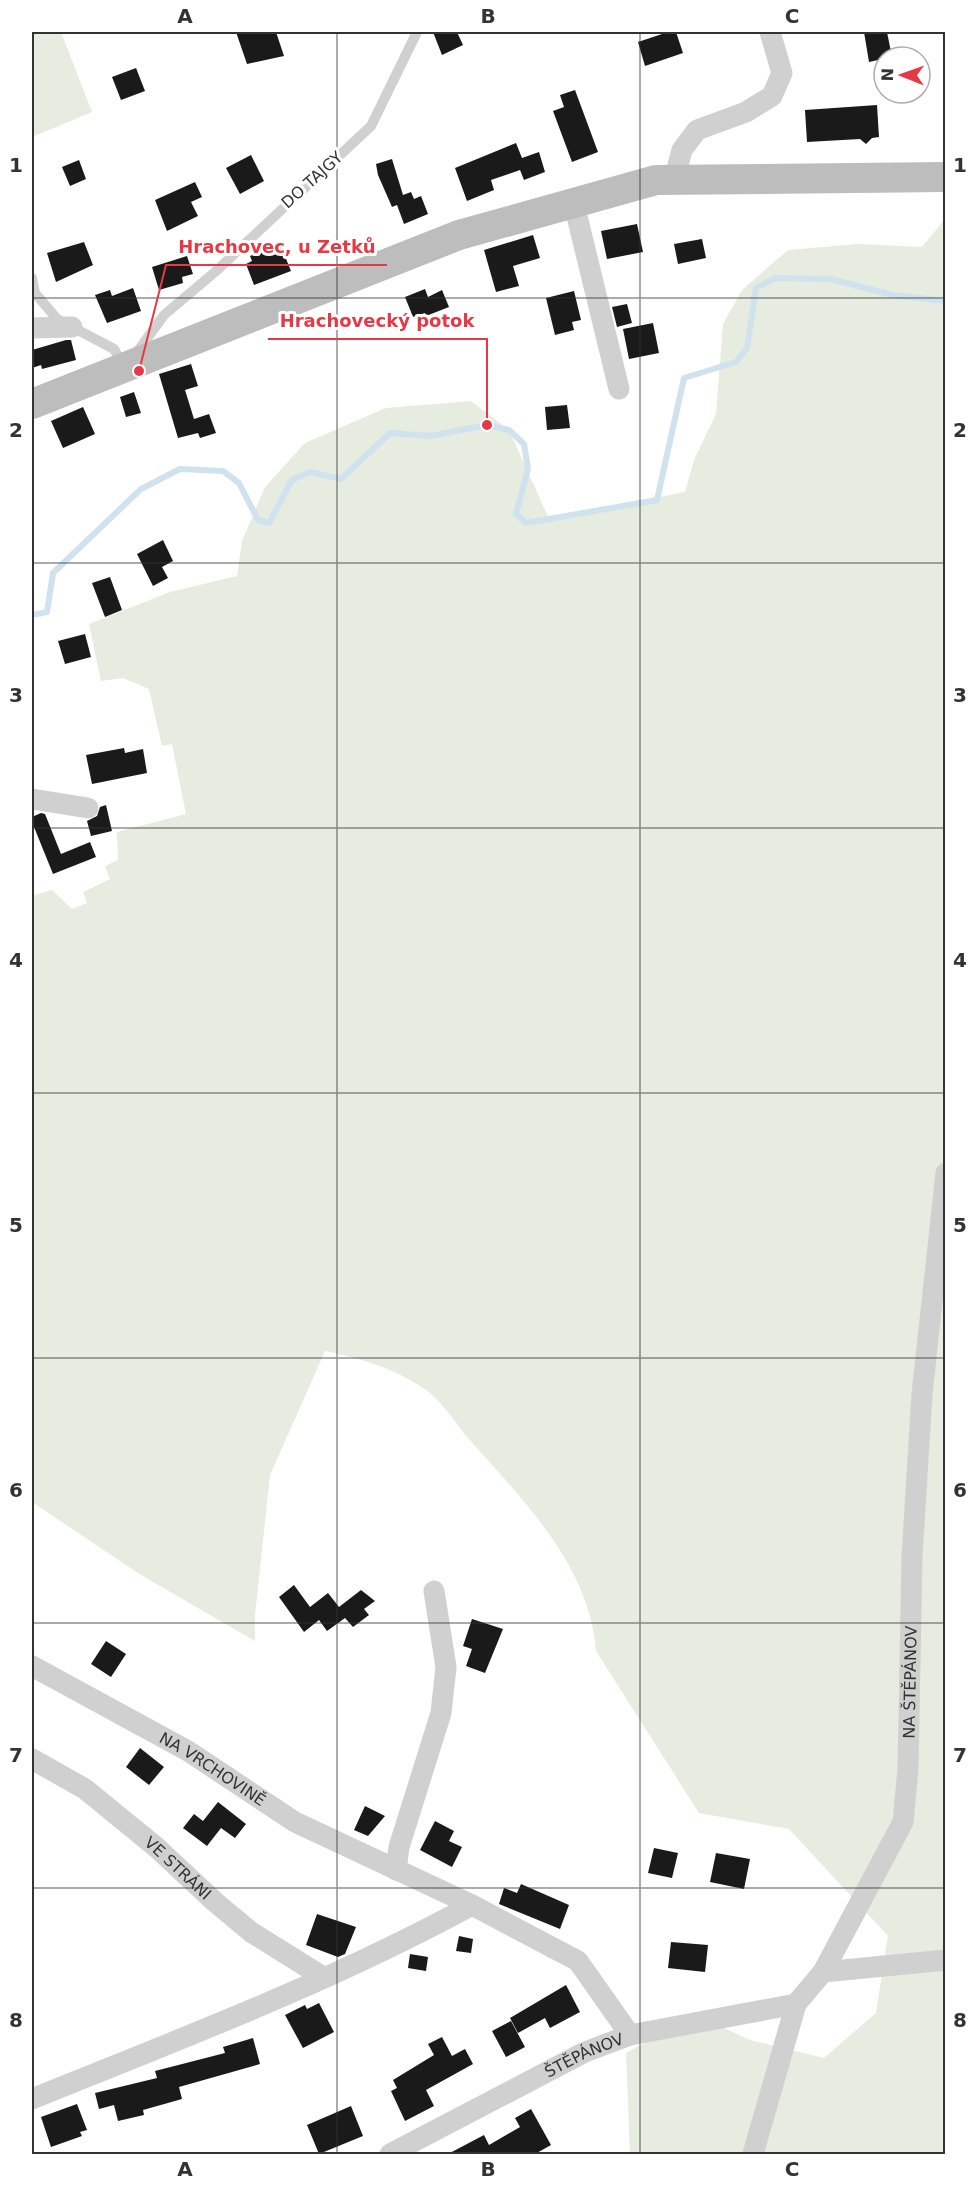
<svg xmlns="http://www.w3.org/2000/svg" width="977" height="2186" font-family="'DejaVu Sans',sans-serif">
	<style>
		.green { fill: #e6ecdf }
		.lines { fill: none; stroke-linecap: round; stroke-linejoin: round }
		.stream { stroke: #cfe2ee; stroke-width: 6 }
		.building { fill: #1a1a1a }
		.lane { stroke: #d0d0d0; stroke-width: 10 }
		.street { stroke: #d0d0d0; stroke-width: 21 }
		.secondary { stroke: #bdbdbd; stroke-width: 30 }
		.grid { fill: none; stroke: #333; stroke-width: 1.5; stroke-opacity: 0.55 }
		.labels { text-anchor: middle; dominant-baseline: central; stroke-width: 6; stroke-linejoin: round; paint-order: stroke }
		.street-label { font-size: 16px; fill: #333; stroke: #fff }
		.leader { fill: none; stroke: #e63946; stroke-width: 2 }
		.callout-dot { fill: #e63946; stroke: #fff; stroke-width: 2 }
		.callout-label { font-size: 18px; text-anchor: middle; font-weight: bold; fill: #e63946; stroke: #fff; stroke-width: 6; stroke-linejoin: round; paint-order: stroke }
		.neatline { fill: none; stroke: #333; stroke-width: 2 }
		.grid-label { font-size: 20px; text-anchor: middle; font-weight: bold; fill: #333 }
	</style>
	<rect width="100%" height="100%" fill="#fff"/>
	<path class="green" d="M 32,32 L 61,32 L 92,112 L 32,137 Z
		M 945,219 L 945,2154 L 630,2154 L 626,2053 L 696,2015 L 750,2040 L 824,2058 L 876,2013 L 888,1936 L 789,1829 L 699,1813 L 596,1651 C 590,1566 523,1500 469,1439 C 455,1423 441,1399 423,1388 C 394,1368 359,1358 325,1351 L 270,1475 L 255,1615 L 255,1641 L 141,1575 L 32,1502 L 32,896 L 52,890 L 72,909 L 87,903 L 83,892 L 110,879 L 105,866 L 118,860 L 117,832 L 186,814 L 172,744 L 162,746 L 149,689 L 123,678 L 101,681 L 89,624 L 170,592 L 237,576 L 242,541 L 265,487 L 305,443 L 386,408 L 471,401 L 509,430 L 549,519 L 685,492 L 694,460 L 716,414 L 723,324 L 742,290 L 788,250 L 858,244 L 922,247 Z"/>
	<g class="lines">
		<path class="stream" d="M 32,615 L 47,612 L 53,573 L 141,489 L 180,469 L 223,471 L 239,483 L 258,520 L 269,523 L 292,480 L 310,472 L 341,479 L 390,433 L 430,436 L 487,425 L 509,430 L 524,444 L 528,469 L 516,514 L 526,523 L 657,500 L 684,378 L 736,362 L 747,348 L 756,288 L 775,278 L 831,279 L 892,295 L 946,301"/>
	</g>
	<path class="building" d="M 236,32 L 276,32 L 284,56 L 247,64 Z
		M 433,32 L 457,32 L 463,45 L 442,55 Z
		M 668,32 L 676,32 L 683,53 L 645,66 L 638,42 Z
		M 864,32 L 887,32 L 892,57 L 869,62 Z
		M 136,68 L 145,91 L 121,100 L 112,77 Z
		M 575,90 L 598,152 L 572,162 L 553,111 L 564,107 L 560,95 Z
		M 877,105 L 879,137 L 872,138 L 866,144 L 860,139 L 807,142 L 805,110 Z
		M 516,143 L 522,158 L 539,152 L 545,172 L 524,180 L 520,170 L 491,180 L 494,190 L 467,201 L 455,168 Z
		M 251,155 L 264,181 L 240,194 L 226,168 Z
		M 392,159 L 403,195 L 411,192 L 414,199 L 421,196 L 428,214 L 404,224 L 397,205 L 392,207 L 378,175 L 376,164 Z
		M 79,160 L 86,179 L 70,186 L 62,167 Z
		M 195,182 L 202,197 L 191,202 L 198,216 L 167,231 L 155,200 Z
		M 637,224 L 643,252 L 607,259 L 601,231 Z
		M 533,235 L 540,258 L 513,266 L 519,286 L 496,292 L 484,250 Z
		M 702,239 L 706,258 L 678,264 L 674,244 Z
		M 84,242 L 93,265 L 56,282 L 47,253 Z
		M 280,244 L 291,271 L 254,285 L 246,264 L 252,261 L 250,256 Z
		M 187,256 L 193,274 L 182,277 L 183,283 L 159,290 L 152,267 Z
		M 133,288 L 141,311 L 107,323 L 95,295 L 110,290 L 112,296 Z
		M 425,289 L 428,297 L 442,290 L 449,307 L 426,316 L 425,313 L 413,317 L 405,297 Z
		M 574,291 L 581,320 L 572,322 L 574,330 L 555,335 L 546,298 Z
		M 627,304 L 632,323 L 617,327 L 612,307 Z
		M 653,323 L 659,353 L 629,359 L 623,329 Z
		M 66,340 L 71,340 L 76,360 L 42,369 L 41,365 L 32,368 L 32,350 Z
		M 191,364 L 198,386 L 185,390 L 194,419 L 209,414 L 216,433 L 200,438 L 198,433 L 178,438 L 159,374 Z
		M 134,392 L 141,413 L 126,417 L 120,397 Z
		M 567,405 L 570,428 L 547,430 L 545,407 Z
		M 83,407 L 95,434 L 63,448 L 51,421 Z
		M 163,540 L 173,561 L 162,567 L 168,578 L 153,586 L 137,554 Z
		M 110,577 L 122,610 L 105,617 L 92,583 Z
		M 85,634 L 91,657 L 65,664 L 58,641 Z
		M 124,748 L 125,753 L 143,749 L 147,773 L 92,784 L 86,755 Z
		M 106,805 L 112,831 L 91,836 L 87,821 L 97,816 L 100,807 Z
		M 41,813 L 45,814 L 61,854 L 90,842 L 96,857 L 53,874 L 32,822 L 32,817 Z
		M 294,1585 L 310,1607 L 328,1593 L 339,1607 L 361,1590 L 375,1601 L 364,1609 L 369,1615 L 353,1627 L 345,1618 L 327,1631 L 319,1620 L 304,1632 L 279,1597 Z
		M 472,1619 L 503,1629 L 485,1673 L 466,1666 L 472,1649 L 463,1646 Z
		M 106,1641 L 126,1654 L 111,1677 L 91,1664 Z
		M 140,1748 L 164,1767 L 149,1785 L 126,1767 Z
		M 218,1802 L 246,1824 L 235,1838 L 221,1828 L 207,1846 L 183,1828 L 194,1814 L 203,1821 Z
		M 365,1806 L 385,1816 L 368,1836 L 354,1830 Z
		M 435,1821 L 454,1831 L 449,1841 L 462,1847 L 452,1867 L 420,1850 Z
		M 654,1848 L 678,1853 L 672,1878 L 648,1873 Z
		M 716,1853 L 750,1859 L 744,1889 L 710,1882 Z
		M 521,1884 L 569,1905 L 560,1929 L 499,1904 L 504,1888 L 517,1893 Z
		M 317,1914 L 356,1927 L 345,1954 L 338,1957 L 306,1945 Z
		M 459,1936 L 473,1939 L 471,1953 L 456,1951 Z
		M 671,1942 L 708,1945 L 705,1972 L 668,1968 Z
		M 410,1954 L 428,1957 L 426,1971 L 408,1968 Z
		M 566,1985 L 580,2012 L 550,2028 L 545,2018 L 518,2033 L 510,2018 Z
		M 319,2003 L 334,2032 L 303,2048 L 285,2015 L 305,2005 L 307,2009 Z
		M 511,2021 L 525,2047 L 506,2057 L 492,2031 Z
		M 442,2037 L 452,2056 L 465,2049 L 473,2064 L 426,2090 L 434,2106 L 405,2121 L 391,2091 L 397,2088 L 393,2080 L 434,2055 L 428,2044 Z
		M 253,2038 L 260,2064 L 179,2087 L 182,2099 L 143,2110 L 144,2115 L 118,2121 L 114,2105 L 99,2109 L 95,2093 L 157,2078 L 155,2071 L 225,2053 L 223,2047 Z
		M 77,2104 L 87,2130 L 80,2132 L 82,2136 L 51,2147 L 41,2117 Z
		M 351,2106 L 363,2136 L 319,2154 L 307,2125 Z
		M 531,2109 L 551,2145 L 535,2154 L 448,2154 L 484,2135 L 489,2145 L 520,2127 L 515,2118 Z"/>
	<g class="lines">
		<path class="lane" d="M 32,278 L 35,293 L 57,319 L 114,349 L 123,365
			M 135,355 L 164,315 L 215,272 L 371,126 L 417,32"/>
		<g class="street">
			<path d="M 674,180 L 682,150 L 697,130 L 746,112 L 772,96 L 782,73 L 770,32"/>
			<path d="M 574,204 L 619,389"/>
			<path d="M 32,328 L 72,327"/>
			<path d="M 32,799 L 88,808"/>
			<path id="s1" d="M 32,1666 L 188,1751 L 295,1822 L 472,1905 L 578,1961 L 630,2035"/>
			<path id="s2" d="M 32,1759 L 85,1789 L 156,1847 L 215,1902 L 251,1932 L 323,1977"/>
			<path d="M 396,1870 L 399,1847 L 441,1713 L 446,1667 L 434,1591"/>
			<path d="M 823,1972 L 946,1960"/>
			<path d="M 32,2099 C 180,2039 331,1982 472,1905"/>
			<path id="s3" d="M 390,2154 L 585,2052 L 630,2035 L 796,2004"/>
			<path id="s4" d="M 753,2154 L 796,2004 L 823,1972 L 903,1822 L 908,1769 L 912,1557 L 922,1394 L 946,1173"/>
		</g>
		<path class="secondary" d="M 32,404 L 459,235 L 656,180 L 946,177"/>
	</g>
	<path class="grid" d="M 337,32 L 337,2154M 640,32 L 640,2154M 32,298 L 946,298M 32,563 L 946,563M 32,828 L 946,828M 32,1093 L 946,1093M 32,1358 L 946,1358M 32,1623 L 946,1623M 32,1888 L 946,1888"/>
	<g class="labels">
		<g class="street-label">
			<text transform="translate(312 180) rotate(-42)">DO TAJGY</text>
			<text stroke="none"><textPath href="#s4" startOffset="508">NA ŠTĚPÁNOV</textPath></text>
			<text stroke="none"><textPath href="#s1" startOffset="208">NA VRCHOVINĚ</textPath></text>
			<text stroke="none"><textPath href="#s2" startOffset="183">VE STRÁNI</textPath></text>
			<text stroke="none"><textPath href="#s3" startOffset="218">ŠTĚPÁNOV</textPath></text>
		</g>
	</g>
	<path class="leader" d="M139 371L166 265H387M487 425L487 339H268"/>
	<g class="callout-dot">
		<circle cx="139" cy="371" r="6"/>
		<circle cx="487" cy="425" r="6"/>
	</g>
	<g class="callout-label">
		<text x="277" y="253">Hrachovec, u Zetků</text>
		<text x="377" y="327">Hrachovecký potok</text>
	</g>
	<rect width="977" height="2186" fill="none" stroke="#ffffff" stroke-width="66"/>
	<g transform="translate(902 75) rotate(271)"><circle r="28" fill="#ffffff" stroke="#adadad" stroke-width="1.5"/>
	<path d="M0-4.5L10 22L0 15L-10 22Z" fill="#e63946"/>
	<text y="-9" font-size="16" font-weight="bold" text-anchor="middle" fill="#333333">N</text>
	</g>
	<rect x="33" y="33" width="911" height="2120" class="neatline"/>
	<g class="grid-label">
		<text x="185" y="23">A</text>
		<text x="488" y="23">B</text>
		<text x="792" y="23">C</text>
		<text x="16" y="172">1</text>
		<text x="960" y="172">1</text>
		<text x="16" y="437">2</text>
		<text x="960" y="437">2</text>
		<text x="16" y="702">3</text>
		<text x="960" y="702">3</text>
		<text x="16" y="967">4</text>
		<text x="960" y="967">4</text>
		<text x="16" y="1232">5</text>
		<text x="960" y="1232">5</text>
		<text x="16" y="1497">6</text>
		<text x="960" y="1497">6</text>
		<text x="16" y="1762">7</text>
		<text x="960" y="1762">7</text>
		<text x="16" y="2027">8</text>
		<text x="960" y="2027">8</text>
		<text x="185" y="2176">A</text>
		<text x="488" y="2176">B</text>
		<text x="792" y="2176">C</text>
	</g>
</svg>
